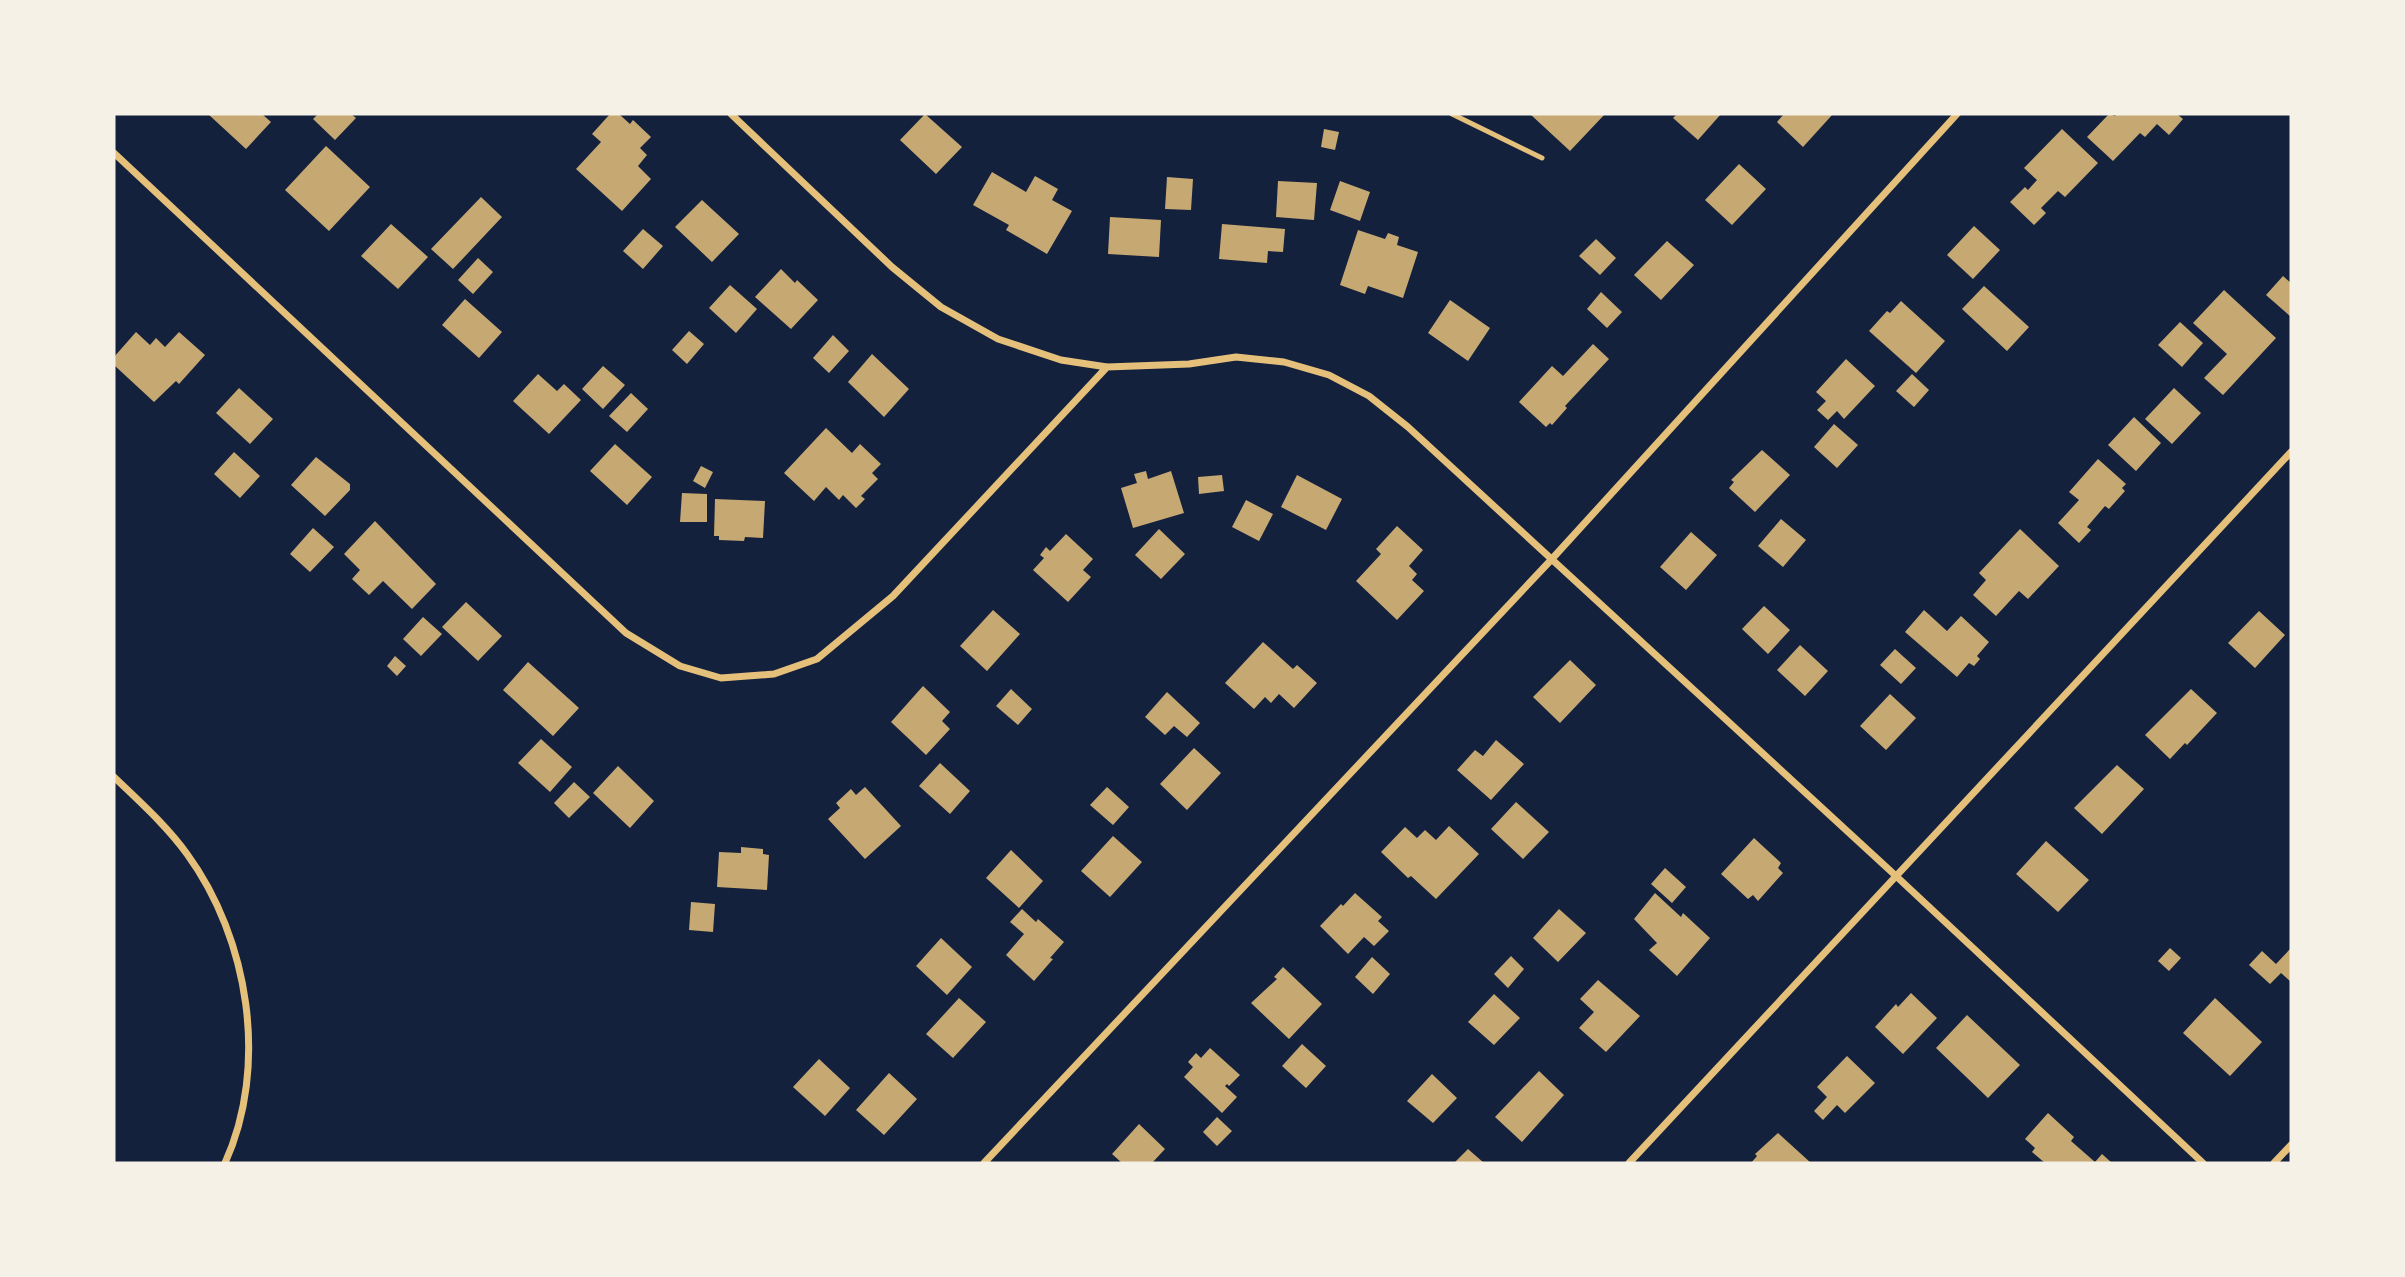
<svg xmlns="http://www.w3.org/2000/svg" width="2405" height="1277" font-family="'Titillium Web',sans-serif">
	<style>
		.building { fill: #c6a872 }
		.lines { fill: none; stroke-linecap: round; stroke-linejoin: round }
		.service { stroke: #e5c07b; stroke-width: 5 }
		.minor { stroke: #e5c07b; stroke-width: 7 }
	</style>
	<rect width="100%" height="100%" fill="#14213d"/>
	<path class="building" d="M 208,114 L 262,114 L 271,122 L 246,149 Z
		M 318,114 L 351,114 L 356,118 L 335,140 L 313,119 Z
		M 610,114 L 619,114 L 630,124 L 633,120 L 651,137 L 640,148 L 647,155 L 638,166 L 651,179 L 622,211 L 576,169 L 601,142 L 592,134 Z
		M 925,114 L 962,147 L 936,174 L 900,140 Z
		M 1530,114 L 1605,114 L 1570,151 Z
		M 1677,114 L 1721,114 L 1698,140 L 1673,118 Z
		M 1784,114 L 1833,114 L 1803,147 L 1777,122 Z
		M 2109,114 L 2115,116 L 2117,114 L 2177,114 L 2183,119 L 2169,135 L 2157,124 L 2145,137 L 2140,133 L 2113,161 L 2087,137 Z
		M 1324,129 L 1339,132 L 1335,150 L 1321,147 Z
		M 2062,129 L 2098,163 L 2065,197 L 2058,191 L 2041,208 L 2046,213 L 2034,225 L 2010,202 L 2025,187 L 2028,190 L 2037,180 L 2024,168 Z
		M 326,146 L 370,187 L 329,231 L 285,190 Z
		M 1739,164 L 1766,189 L 1732,225 L 1705,200 Z
		M 992,172 L 1026,192 L 1035,176 L 1058,189 L 1052,200 L 1072,211 L 1047,254 L 1006,230 L 1009,225 L 973,205 Z
		M 1167,177 L 1193,179 L 1191,210 L 1165,209 Z
		M 1278,181 L 1317,183 L 1314,220 L 1276,217 Z
		M 1340,181 L 1370,192 L 1360,221 L 1330,210 Z
		M 481,197 L 502,217 L 453,269 L 431,249 Z
		M 702,200 L 739,234 L 712,262 L 675,227 Z
		M 1110,217 L 1161,220 L 1159,257 L 1108,254 Z
		M 391,224 L 428,257 L 398,289 L 361,256 Z
		M 1222,224 L 1285,229 L 1283,252 L 1268,251 L 1267,263 L 1219,259 Z
		M 1974,226 L 2000,250 L 1973,279 L 1947,255 Z
		M 643,229 L 663,246 L 643,269 L 623,251 Z
		M 1358,230 L 1385,239 L 1388,233 L 1399,237 L 1397,245 L 1418,252 L 1403,298 L 1368,286 L 1365,294 L 1340,285 Z
		M 1596,239 L 1616,258 L 1600,275 L 1579,256 Z
		M 1667,241 L 1694,265 L 1661,300 L 1634,275 Z
		M 478,258 L 493,272 L 473,294 L 458,280 Z
		M 781,269 L 795,283 L 797,280 L 818,300 L 791,329 L 755,297 Z
		M 2283,276 L 2291,283 L 2291,317 L 2266,295 Z
		M 730,285 L 757,309 L 736,333 L 709,308 Z
		M 1984,286 L 2029,327 L 2007,351 L 1962,309 Z
		M 2224,290 L 2276,338 L 2223,395 L 2204,378 L 2227,354 L 2193,323 Z
		M 1601,292 L 1622,312 L 1607,328 L 1587,309 Z
		M 465,299 L 502,332 L 479,358 L 442,325 Z
		M 1450,300 L 1490,328 L 1468,361 L 1428,333 Z
		M 1901,301 L 1945,341 L 1916,373 L 1869,331 L 1887,311 L 1890,313 Z
		M 2180,322 L 2203,343 L 2182,367 L 2158,345 Z
		M 689,331 L 704,344 L 687,364 L 672,350 Z
		M 136,332 L 150,345 L 156,338 L 165,347 L 179,332 L 205,355 L 179,384 L 176,381 L 154,402 L 114,365 L 114,357 Z
		M 833,335 L 849,351 L 829,373 L 813,358 Z
		M 1593,344 L 1609,359 L 1565,406 L 1567,408 L 1552,425 L 1550,423 L 1546,427 L 1519,402 L 1552,366 L 1563,376 Z
		M 872,354 L 909,389 L 884,417 L 848,382 Z
		M 1846,359 L 1875,386 L 1844,419 L 1837,411 L 1828,420 L 1817,410 L 1826,401 L 1816,392 Z
		M 603,366 L 625,385 L 603,409 L 582,389 Z
		M 538,374 L 557,391 L 564,384 L 581,400 L 549,434 L 513,401 Z
		M 1912,374 L 1929,390 L 1914,407 L 1896,391 Z
		M 239,388 L 273,419 L 250,444 L 216,413 Z
		M 2174,388 L 2201,413 L 2172,444 L 2145,419 Z
		M 631,393 L 648,409 L 627,432 L 609,416 Z
		M 2134,417 L 2161,443 L 2136,471 L 2108,445 Z
		M 1834,424 L 1858,445 L 1837,468 L 1814,447 Z
		M 826,428 L 852,453 L 860,444 L 881,464 L 872,473 L 878,479 L 861,496 L 865,499 L 856,508 L 843,495 L 839,500 L 826,487 L 814,501 L 784,473 Z
		M 615,444 L 652,477 L 627,505 L 590,471 Z
		M 1762,450 L 1790,475 L 1755,512 L 1729,488 L 1734,482 L 1731,480 Z
		M 234,452 L 260,476 L 240,498 L 214,474 Z
		M 316,457 L 350,484 L 350,490 L 325,516 L 291,485 Z
		M 2098,459 L 2126,484 L 2122,488 L 2125,491 L 2109,509 L 2105,506 L 2087,527 L 2091,530 L 2079,543 L 2058,523 L 2079,500 L 2069,492 Z
		M 701,466 L 713,472 L 705,488 L 693,481 Z
		M 1146,471 L 1148,479 L 1171,471 L 1184,513 L 1133,528 L 1121,488 L 1137,483 L 1134,474 Z
		M 1222,475 L 1224,491 L 1199,494 L 1198,477 Z
		M 1297,475 L 1342,499 L 1326,530 L 1281,507 Z
		M 682,493 L 707,494 L 707,522 L 680,522 Z
		M 715,499 L 765,501 L 763,538 L 745,537 L 744,541 L 719,540 L 719,536 L 714,536 Z
		M 1246,500 L 1273,514 L 1259,541 L 1232,527 Z
		M 1781,519 L 1806,540 L 1783,567 L 1758,546 Z
		M 375,521 L 436,584 L 412,609 L 383,581 L 369,595 L 352,579 L 360,570 L 344,554 Z
		M 1397,526 L 1423,550 L 1409,566 L 1417,574 L 1412,580 L 1424,591 L 1397,620 L 1356,581 L 1381,554 L 1376,549 Z
		M 313,528 L 334,547 L 310,572 L 290,554 Z
		M 1159,529 L 1185,554 L 1161,579 L 1135,555 Z
		M 2020,529 L 2059,566 L 2028,599 L 2019,591 L 1996,616 L 1973,595 L 1986,580 L 1979,573 Z
		M 1691,532 L 1717,555 L 1686,590 L 1660,567 Z
		M 1066,534 L 1093,559 L 1083,570 L 1091,577 L 1068,602 L 1033,570 L 1044,558 L 1040,555 L 1046,547 L 1050,551 Z
		M 466,602 L 502,636 L 478,661 L 442,627 Z
		M 1764,606 L 1790,630 L 1768,654 L 1742,629 Z
		M 993,610 L 1020,634 L 987,671 L 960,646 Z
		M 1924,610 L 1947,631 L 1961,616 L 1989,642 L 1977,656 L 1980,659 L 1974,666 L 1969,663 L 1957,677 L 1905,632 Z
		M 2259,611 L 2285,635 L 2255,668 L 2228,643 Z
		M 423,617 L 442,634 L 421,656 L 403,639 Z
		M 1263,642 L 1293,669 L 1297,665 L 1317,683 L 1294,708 L 1279,694 L 1271,703 L 1265,697 L 1254,709 L 1225,683 Z
		M 1800,645 L 1828,671 L 1805,696 L 1777,670 Z
		M 1895,649 L 1916,668 L 1901,684 L 1880,665 Z
		M 395,656 L 406,666 L 397,676 L 387,666 Z
		M 1570,660 L 1596,685 L 1560,723 L 1533,697 Z
		M 528,662 L 579,708 L 553,736 L 503,690 Z
		M 923,686 L 950,712 L 942,721 L 950,729 L 926,755 L 891,722 Z
		M 1011,689 L 1032,709 L 1018,725 L 996,706 Z
		M 2191,689 L 2217,713 L 2187,745 L 2185,743 L 2170,759 L 2145,735 Z
		M 1167,692 L 1200,723 L 1187,737 L 1174,726 L 1165,735 L 1145,717 Z
		M 1890,694 L 1916,718 L 1886,750 L 1860,726 Z
		M 541,739 L 572,767 L 550,792 L 518,763 Z
		M 1496,740 L 1524,764 L 1491,800 L 1457,770 L 1475,750 L 1483,756 Z
		M 1194,748 L 1221,773 L 1187,810 L 1160,784 Z
		M 940,763 L 970,791 L 950,814 L 919,786 Z
		M 2117,765 L 2144,789 L 2102,834 L 2074,808 Z
		M 618,766 L 654,801 L 630,828 L 593,793 Z
		M 574,782 L 590,797 L 569,818 L 554,803 Z
		M 865,787 L 901,826 L 865,859 L 828,819 L 840,808 L 836,803 L 851,789 L 856,795 Z
		M 1107,787 L 1129,807 L 1113,825 L 1090,805 Z
		M 1516,802 L 1549,832 L 1523,859 L 1491,829 Z
		M 1449,826 L 1479,854 L 1436,899 L 1411,876 L 1408,878 L 1381,852 L 1405,827 L 1417,838 L 1425,830 L 1436,840 Z
		M 1113,836 L 1142,862 L 1110,897 L 1081,871 Z
		M 1754,838 L 1781,863 L 1778,868 L 1783,873 L 1758,901 L 1753,895 L 1748,899 L 1721,874 Z
		M 2046,841 L 2089,880 L 2058,912 L 2016,874 Z
		M 741,847 L 763,849 L 763,854 L 769,855 L 767,890 L 717,887 L 719,852 L 741,853 Z
		M 1011,850 L 1043,881 L 1019,908 L 986,878 Z
		M 1665,868 L 1686,887 L 1672,903 L 1651,884 Z
		M 1355,893 L 1382,917 L 1378,921 L 1389,931 L 1374,946 L 1364,937 L 1348,954 L 1320,926 L 1341,904 L 1343,906 Z
		M 1655,893 L 1681,917 L 1683,913 L 1710,938 L 1677,976 L 1649,950 L 1657,943 L 1634,919 Z
		M 691,902 L 715,904 L 713,932 L 689,930 Z
		M 1022,909 L 1036,922 L 1038,919 L 1064,942 L 1050,958 L 1053,959 L 1034,981 L 1006,955 L 1024,934 L 1010,922 Z
		M 1559,909 L 1586,933 L 1558,962 L 1533,938 Z
		M 941,938 L 972,967 L 947,995 L 916,966 Z
		M 2170,948 L 2181,958 L 2169,971 L 2158,961 Z
		M 2291,948 L 2291,982 L 2281,973 L 2270,984 L 2249,965 L 2262,951 L 2276,964 Z
		M 1511,956 L 1524,969 L 1508,988 L 1494,974 Z
		M 1372,957 L 1390,974 L 1373,994 L 1355,977 Z
		M 1283,967 L 1322,1004 L 1289,1039 L 1251,1003 L 1277,979 L 1274,977 Z
		M 1598,980 L 1640,1016 L 1606,1052 L 1579,1028 L 1594,1012 L 1580,999 Z
		M 1911,993 L 1937,1018 L 1903,1054 L 1875,1027 L 1896,1004 L 1898,1007 Z
		M 1494,994 L 1520,1018 L 1494,1045 L 1468,1022 Z
		M 959,998 L 986,1022 L 953,1058 L 926,1034 Z
		M 2215,998 L 2262,1042 L 2230,1076 L 2183,1033 Z
		M 1967,1015 L 2020,1065 L 1988,1098 L 1936,1048 Z
		M 1302,1044 L 1326,1066 L 1306,1088 L 1282,1066 Z
		M 1210,1048 L 1240,1075 L 1229,1086 L 1227,1084 L 1225,1086 L 1237,1097 L 1222,1113 L 1184,1077 L 1193,1067 L 1188,1062 L 1196,1053 L 1201,1058 Z
		M 1847,1056 L 1875,1083 L 1845,1113 L 1837,1105 L 1823,1120 L 1814,1111 L 1827,1097 L 1817,1087 Z
		M 819,1059 L 850,1088 L 825,1116 L 793,1087 Z
		M 1539,1071 L 1564,1095 L 1522,1142 L 1495,1117 Z
		M 889,1073 L 917,1099 L 884,1135 L 856,1110 Z
		M 1432,1074 L 1457,1098 L 1433,1123 L 1407,1101 Z
		M 2048,1113 L 2074,1137 L 2071,1141 L 2095,1162 L 2102,1154 L 2112,1163 L 2045,1163 L 2032,1152 L 2035,1148 L 2025,1139 Z
		M 1217,1117 L 1232,1131 L 1217,1146 L 1203,1132 Z
		M 1139,1124 L 1165,1149 L 1152,1163 L 1122,1163 L 1112,1154 Z
		M 1778,1133 L 1811,1163 L 1751,1163 L 1757,1156 L 1755,1154 Z
		M 1468,1149 L 1484,1163 L 1454,1163 Z"/>
	<g class="lines">
		<path class="service" d="M 1452,114 L 1542,158"/>
		<path class="minor" d="M 731,114 L 892,267 L 941,307 L 998,339 L 1061,360 L 1107,367 L 1189,364 L 1236,357 L 1284,362 L 1329,375 L 1369,396 L 1408,427 L 1896,876 L 2203,1163
			M 114,153 L 626,633 L 680,666 L 721,678 L 774,674 L 817,659 L 893,596 L 1107,367
			M 114,777 C 139,801 167,826 187,854 C 249,939 269,1066 225,1163
			M 984,1163 L 1551,560 L 1957,114
			M 1629,1163 L 2291,452
			M 2274,1163 L 2291,1145"/>
	</g>
	<rect width="2405" height="1277" fill="none" stroke="#f6f1e7" stroke-width="231"/>
</svg>
